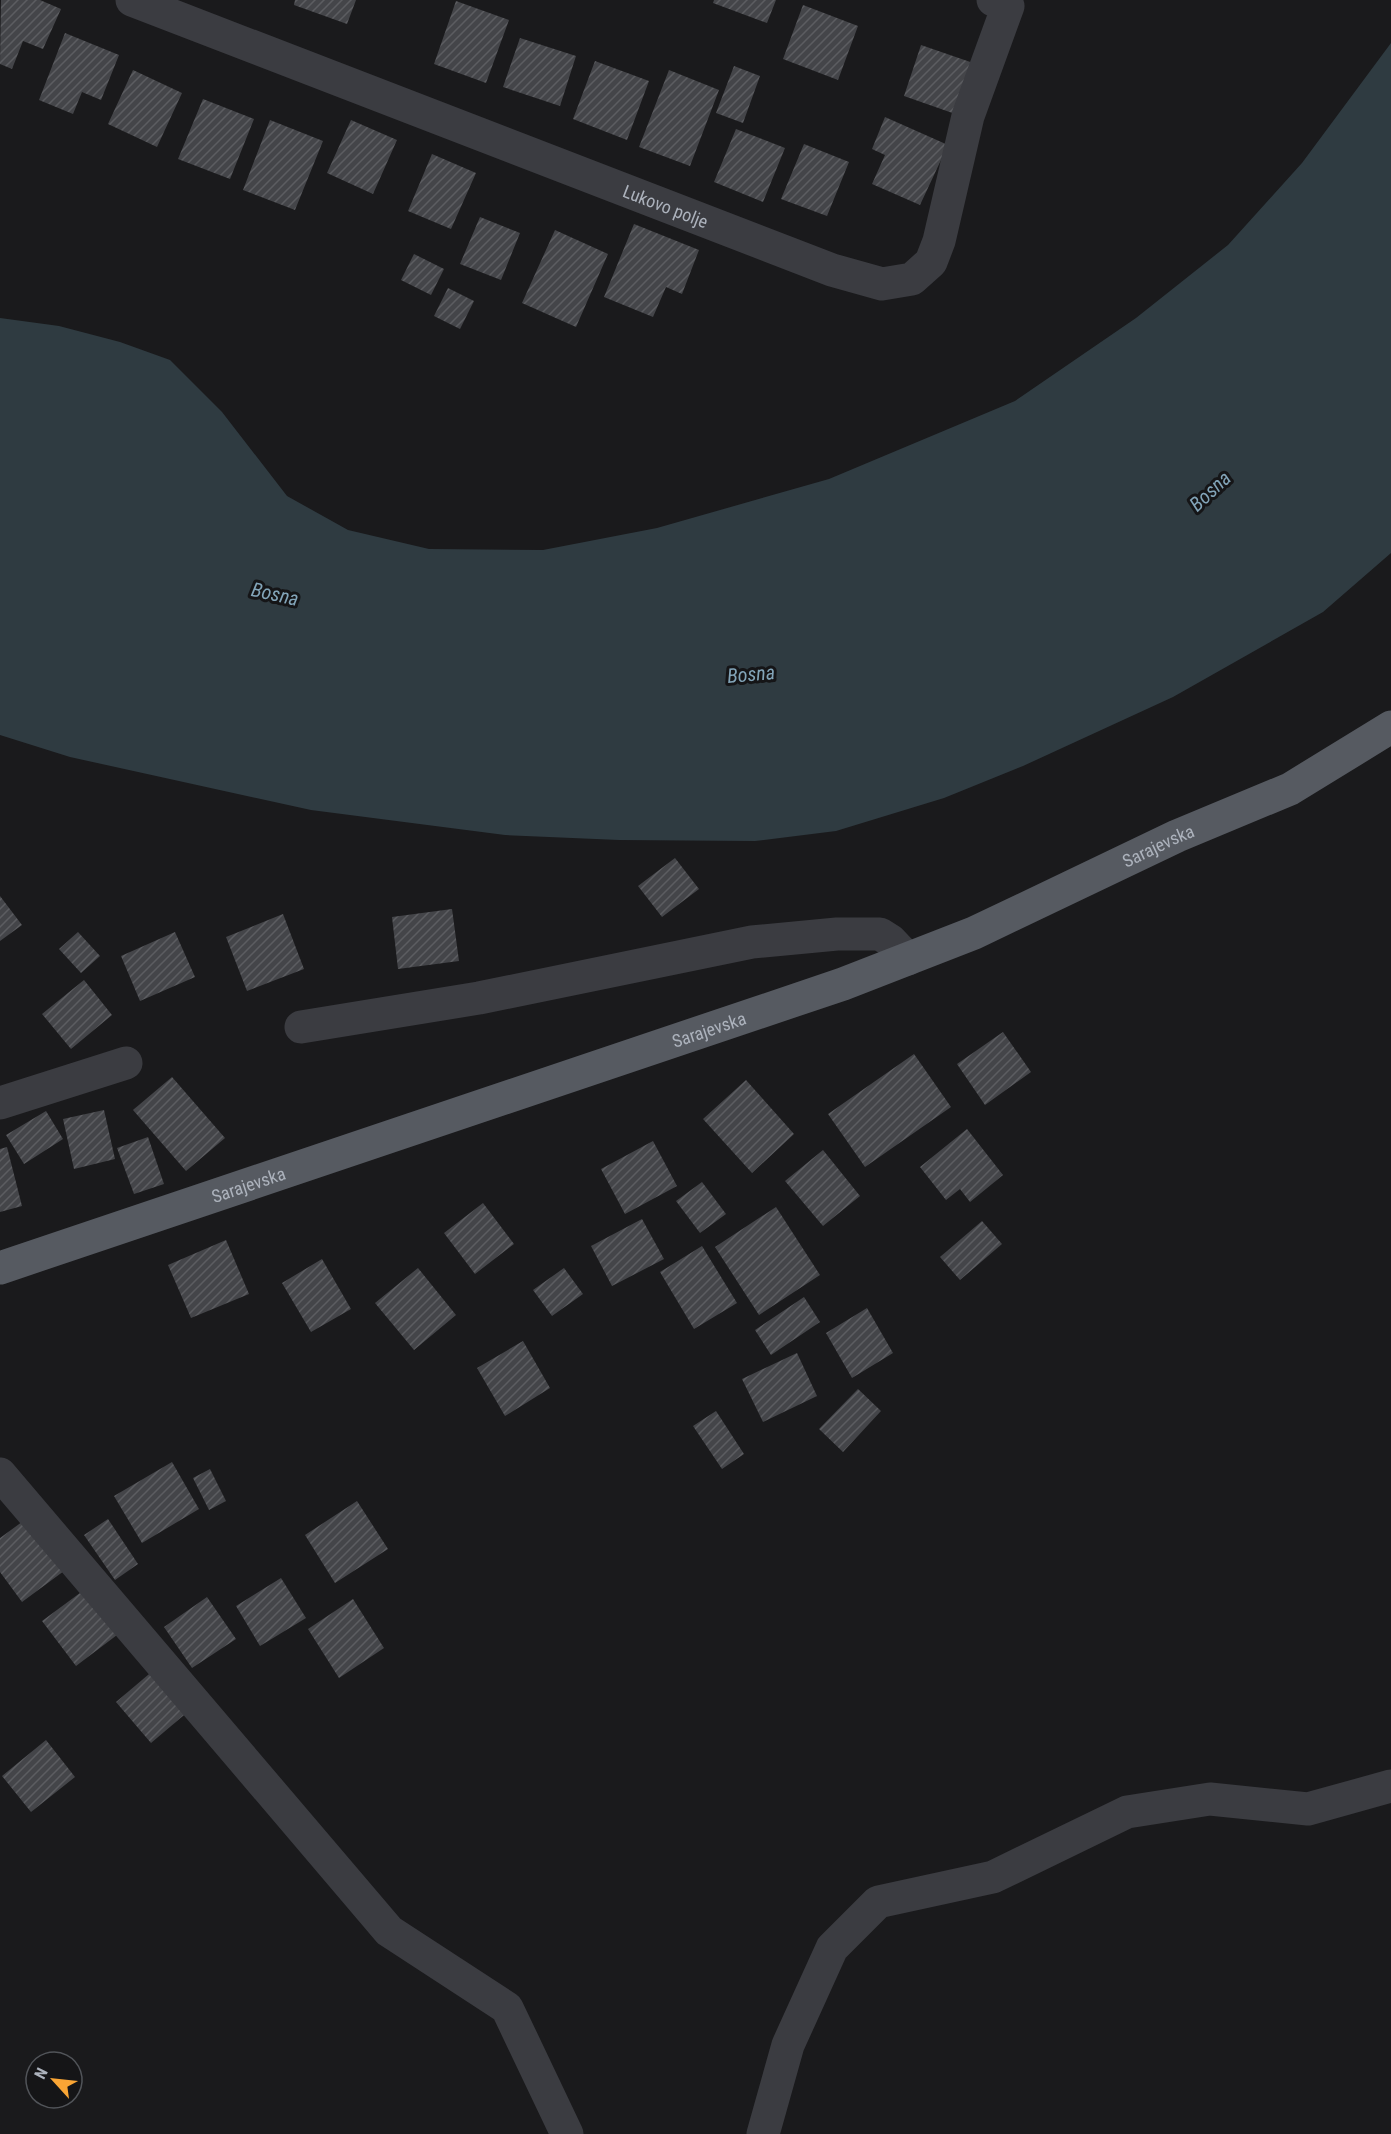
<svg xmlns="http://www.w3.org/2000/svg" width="1391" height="2134" font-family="'Roboto Condensed',sans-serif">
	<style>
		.water { fill: #2f3b41 }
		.building { fill: url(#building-hatch) }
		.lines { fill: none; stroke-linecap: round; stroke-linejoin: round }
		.minor { stroke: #3b3c41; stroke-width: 33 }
		.major { stroke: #565a61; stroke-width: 33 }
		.labels { text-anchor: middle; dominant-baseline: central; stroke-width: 6; stroke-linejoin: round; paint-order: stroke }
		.street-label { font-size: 18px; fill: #acb2bc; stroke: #151517 }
		.water-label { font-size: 20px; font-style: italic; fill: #82a4b8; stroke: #151517 }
	</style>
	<defs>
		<pattern id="building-hatch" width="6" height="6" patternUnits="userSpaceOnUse" patternTransform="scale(1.5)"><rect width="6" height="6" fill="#444549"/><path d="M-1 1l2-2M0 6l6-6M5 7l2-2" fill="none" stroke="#5c5d61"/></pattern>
	</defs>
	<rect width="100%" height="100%" fill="#1a1a1c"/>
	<path class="water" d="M 1391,43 L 1391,553 L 1323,612 L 1173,697 L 1023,766 L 944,798 L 836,831 L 755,841 L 619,840 L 505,835 L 311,810 L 70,757 L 0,735 L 0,318 L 59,326 L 120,342 L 170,360 L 222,412 L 287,496 L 348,530 L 429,549 L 543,550 L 657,528 L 829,479 L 1015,401 L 1136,318 L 1228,245 L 1302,163 Z"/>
	<path class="building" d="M 1,0 L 40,0 L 61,9 L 43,49 L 23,41 L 12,69 L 0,64 Z
		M 295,0 L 356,0 L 347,24 L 294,5 Z
		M 714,0 L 776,0 L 767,23 L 713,3 Z
		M 456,1 L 509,20 L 486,83 L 434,64 Z
		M 803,5 L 858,26 L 838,80 L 783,59 Z
		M 65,33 L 119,55 L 101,100 L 82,92 L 73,114 L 39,100 Z
		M 520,38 L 576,56 L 560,106 L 503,87 Z
		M 921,45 L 979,65 L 961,116 L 904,96 Z
		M 595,61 L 649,81 L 627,140 L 573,119 Z
		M 734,66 L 760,76 L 743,123 L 716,113 Z
		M 133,70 L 182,93 L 157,147 L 108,124 Z
		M 669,70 L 719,90 L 690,166 L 639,147 Z
		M 203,99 L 254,119 L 230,179 L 178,159 Z
		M 885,117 L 948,145 L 920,205 L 872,184 L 885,155 L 872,149 Z
		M 270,120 L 323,141 L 295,210 L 243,190 Z
		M 351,120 L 397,140 L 373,194 L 327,173 Z
		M 736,129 L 785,148 L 763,202 L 714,182 Z
		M 804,144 L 849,162 L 827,216 L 781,199 Z
		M 432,154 L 476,173 L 451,229 L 408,211 Z
		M 480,217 L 520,233 L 501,280 L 460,264 Z
		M 634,224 L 699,250 L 682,294 L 666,287 L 653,317 L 604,297 Z
		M 555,230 L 608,254 L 576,327 L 522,303 Z
		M 414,254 L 444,269 L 431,295 L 401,280 Z
		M 448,288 L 474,301 L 460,329 L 434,316 Z
		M 675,858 L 699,889 L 662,917 L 638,886 Z
		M 0,896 L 22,925 L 0,941 Z
		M 452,909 L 459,961 L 398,969 L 392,917 Z
		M 283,914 L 304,969 L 247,991 L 226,937 Z
		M 78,932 L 100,956 L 81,973 L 59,949 Z
		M 175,932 L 195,977 L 140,1001 L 121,956 Z
		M 84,980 L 112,1015 L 71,1049 L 42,1014 Z
		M 1003,1032 L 1031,1072 L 985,1105 L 957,1064 Z
		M 914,1054 L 951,1107 L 865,1167 L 828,1114 Z
		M 172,1077 L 225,1138 L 186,1171 L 133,1110 Z
		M 746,1080 L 794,1134 L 752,1173 L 703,1119 Z
		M 104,1110 L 115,1159 L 74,1169 L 63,1119 Z
		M 46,1111 L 63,1139 L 24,1164 L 6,1135 Z
		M 967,1129 L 1003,1175 L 970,1202 L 960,1189 L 946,1200 L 920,1167 Z
		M 148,1137 L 164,1184 L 134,1194 L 117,1148 Z
		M 653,1141 L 677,1186 L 625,1214 L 601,1169 Z
		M 7,1147 L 22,1206 L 0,1212 L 0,1149 Z
		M 823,1150 L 860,1196 L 823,1226 L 785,1181 Z
		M 702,1182 L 726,1214 L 700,1233 L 676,1201 Z
		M 483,1203 L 514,1244 L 475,1274 L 444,1233 Z
		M 776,1207 L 820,1275 L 759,1315 L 715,1247 Z
		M 642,1219 L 664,1259 L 612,1286 L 591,1246 Z
		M 982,1221 L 1002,1244 L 960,1280 L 940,1257 Z
		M 226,1240 L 249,1294 L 191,1318 L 168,1265 Z
		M 702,1246 L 737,1303 L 694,1329 L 660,1272 Z
		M 322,1259 L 351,1309 L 311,1332 L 282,1283 Z
		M 418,1268 L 456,1315 L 414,1350 L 375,1303 Z
		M 564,1268 L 583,1294 L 552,1316 L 533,1290 Z
		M 804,1297 L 820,1322 L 771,1355 L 755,1330 Z
		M 867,1308 L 893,1353 L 852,1378 L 826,1333 Z
		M 523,1341 L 550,1388 L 505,1416 L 477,1368 Z
		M 797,1353 L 817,1396 L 763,1422 L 742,1379 Z
		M 858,1389 L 881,1411 L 843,1452 L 819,1429 Z
		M 716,1411 L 744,1454 L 722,1469 L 693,1426 Z
		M 172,1462 L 199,1509 L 142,1543 L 114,1496 Z
		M 210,1469 L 226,1501 L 209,1510 L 193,1478 Z
		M 357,1501 L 388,1549 L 335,1583 L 305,1535 Z
		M 26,1519 L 64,1571 L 22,1602 L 0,1572 L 0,1538 Z
		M 108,1519 L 138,1564 L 115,1580 L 84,1535 Z
		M 281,1578 L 306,1618 L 260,1646 L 236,1606 Z
		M 84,1590 L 117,1635 L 76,1666 L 42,1621 Z
		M 207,1597 L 236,1639 L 192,1668 L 164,1627 Z
		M 353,1599 L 384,1648 L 339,1678 L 308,1629 Z
		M 155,1669 L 190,1710 L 151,1743 L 116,1702 Z
		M 46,1740 L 75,1777 L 31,1812 L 2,1776 Z"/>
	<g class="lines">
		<g class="minor">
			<path id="s1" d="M 132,0 L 832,270 L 882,284 L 912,279 L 931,262 L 939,241 L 968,116 L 1008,6 L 993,0"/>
			<path d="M 301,1027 L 479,998 L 752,942 L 837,934 L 880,934 L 891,941 L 908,959"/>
			<path d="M 0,1103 L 126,1063"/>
			<path d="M 0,1474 L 389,1931 L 507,2008 L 567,2134"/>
			<path d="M 763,2134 L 788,2045 L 832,1948 L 878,1902 L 993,1877 L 1127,1812 L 1210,1799 L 1308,1809 L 1391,1786"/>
		</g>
		<path class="major" id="s2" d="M 0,1268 L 843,984 L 974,933 L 1177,836 L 1290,789 L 1391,727"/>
	</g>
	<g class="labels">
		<g class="street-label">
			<text stroke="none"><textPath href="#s1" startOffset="572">Lukovo polje</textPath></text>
			<text stroke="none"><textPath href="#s2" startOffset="1234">Sarajevska</textPath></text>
			<text stroke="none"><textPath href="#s2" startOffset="748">Sarajevska</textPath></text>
			<text stroke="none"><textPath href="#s2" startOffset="262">Sarajevska</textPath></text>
		</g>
		<g class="water-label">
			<text transform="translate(1210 491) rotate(-43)">Bosna</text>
			<text transform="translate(275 594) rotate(12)">Bosna</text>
			<text transform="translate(751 674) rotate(-5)">Bosna</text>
		</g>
	</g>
	<g transform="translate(54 2080) rotate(297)"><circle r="28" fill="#151517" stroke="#515459" stroke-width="1.5"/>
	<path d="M0-4.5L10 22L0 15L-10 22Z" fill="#f9a535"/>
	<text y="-9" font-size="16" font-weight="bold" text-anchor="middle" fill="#acb2bc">N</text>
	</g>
</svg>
